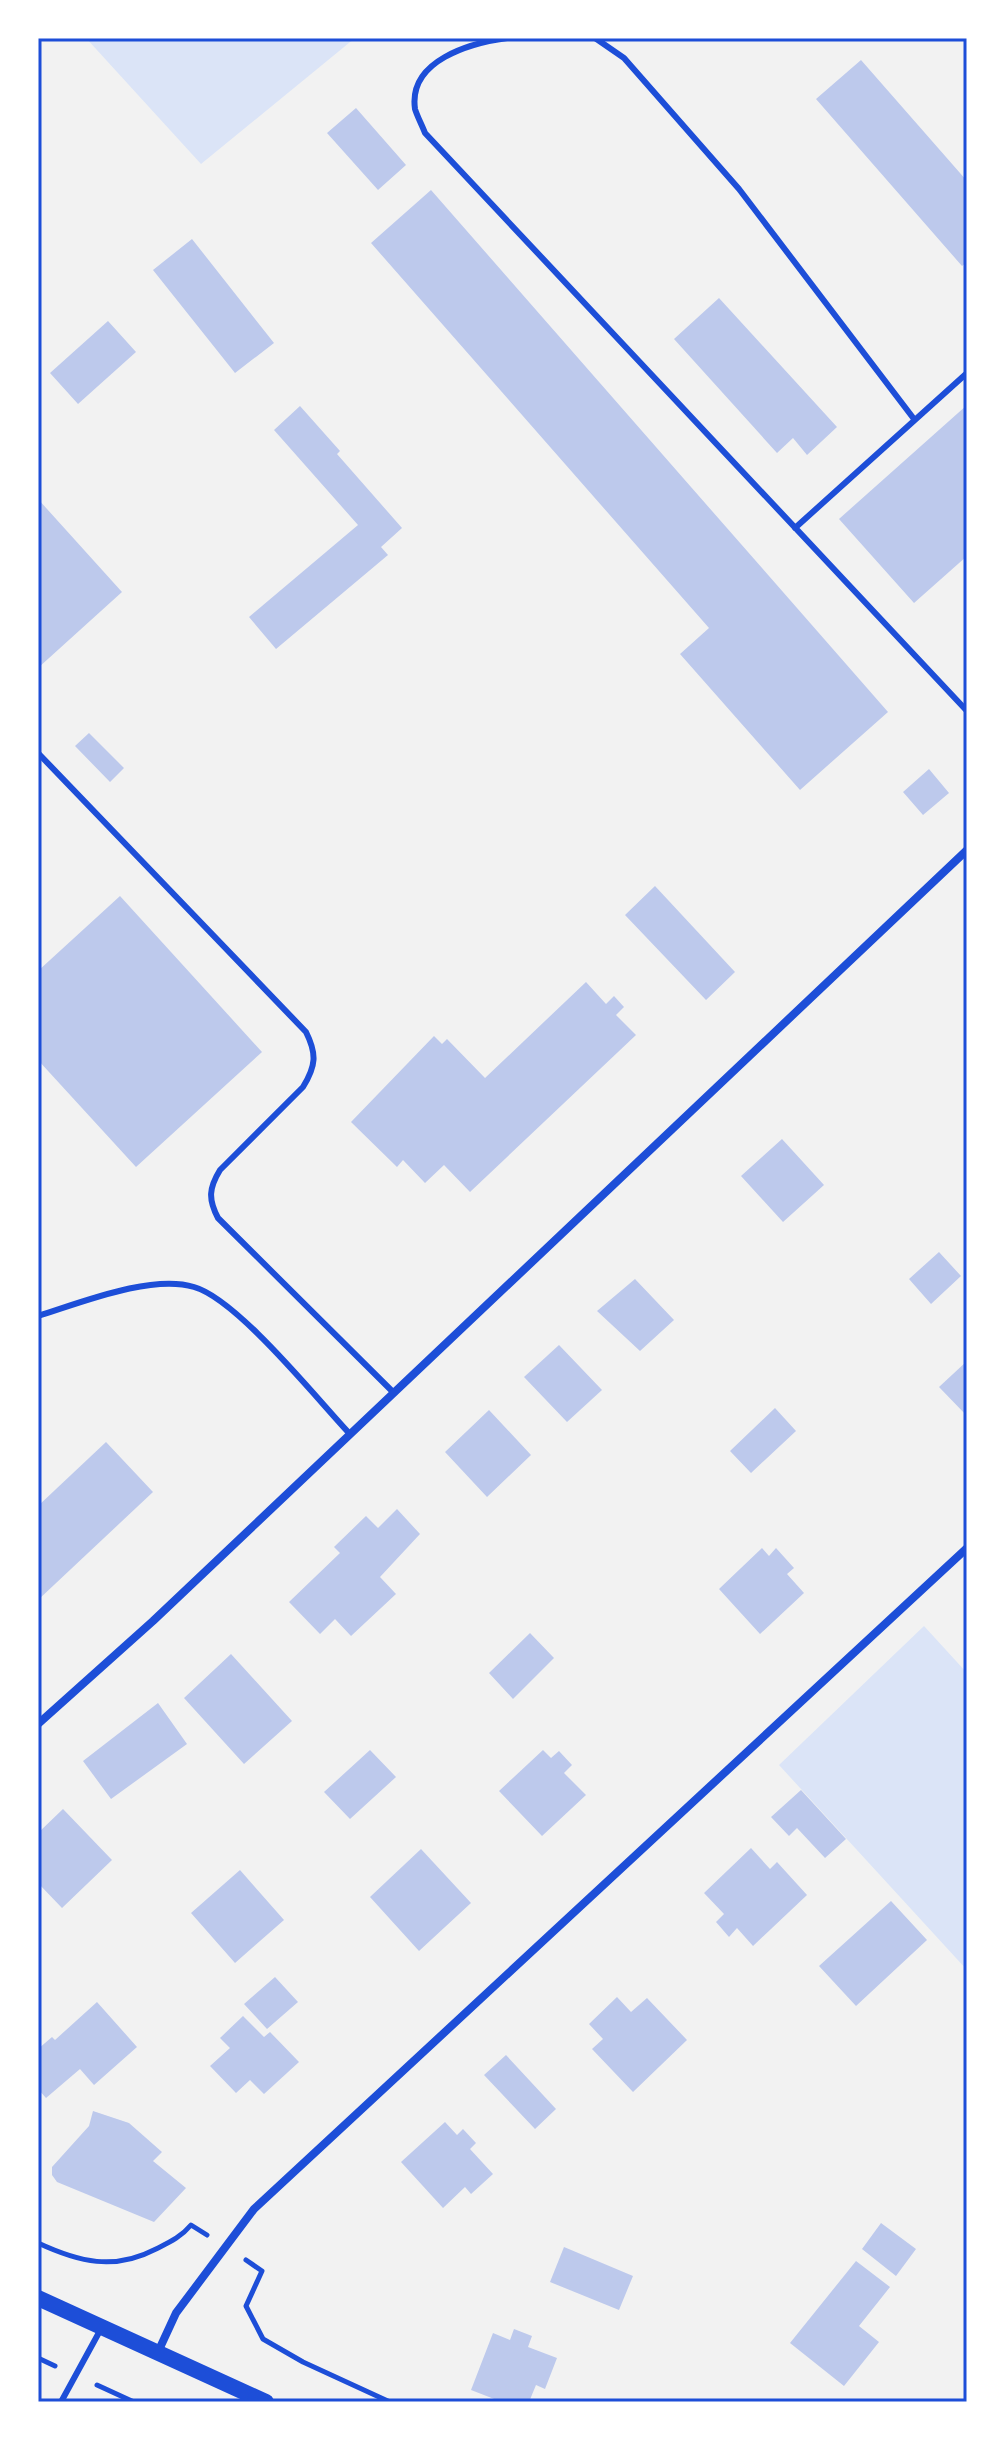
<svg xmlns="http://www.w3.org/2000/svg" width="1005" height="2440" font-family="Poppins,sans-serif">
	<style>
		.green { fill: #dbe4f7 }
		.building { fill: #bdc9ec }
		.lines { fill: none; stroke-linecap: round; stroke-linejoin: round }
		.path { stroke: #1d4ed8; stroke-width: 5 }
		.service { stroke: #1d4ed8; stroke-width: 6 }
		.minor { stroke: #1d4ed8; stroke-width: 8 }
		.secondary { stroke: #1d4ed8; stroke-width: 16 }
		.neatline { fill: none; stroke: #1d4ed8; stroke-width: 3 }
	</style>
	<rect width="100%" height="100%" fill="#f2f2f2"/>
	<path class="green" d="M 86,38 L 355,38 L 201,164 Z
		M 924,1626 L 967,1673 L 967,1970 L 779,1765 Z"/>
	<path class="building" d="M 861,60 L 967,181 L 967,262 L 962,266 L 816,99 Z
		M 356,108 L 406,165 L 378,190 L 327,133 Z
		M 431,190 L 888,712 L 800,790 L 680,654 L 709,628 L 371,243 Z
		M 192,239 L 274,343 L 235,373 L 153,270 Z
		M 719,298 L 837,427 L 807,455 L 793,438 L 777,453 L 674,339 Z
		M 108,321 L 136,352 L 78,404 L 50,373 Z
		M 967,405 L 967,556 L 914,603 L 839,519 Z
		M 300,406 L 340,451 L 337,454 L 402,528 L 381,547 L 388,555 L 276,649 L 249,617 L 358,525 L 274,430 Z
		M 38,499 L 122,592 L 38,668 Z
		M 89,733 L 124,768 L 110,782 L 75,746 Z
		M 929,769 L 949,793 L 923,815 L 903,792 Z
		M 655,886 L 735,972 L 706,1000 L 625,915 Z
		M 120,896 L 262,1052 L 136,1167 L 38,1060 L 38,971 Z
		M 586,982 L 606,1004 L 614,996 L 624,1007 L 616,1015 L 636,1035 L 470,1192 L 444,1165 L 425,1183 L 403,1160 L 397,1167 L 351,1122 L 434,1036 L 442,1044 L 447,1039 L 485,1078 Z
		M 782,1139 L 824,1185 L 783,1222 L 741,1176 Z
		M 939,1252 L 961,1276 L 931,1304 L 909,1279 Z
		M 635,1279 L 674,1320 L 640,1351 L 597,1311 Z
		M 559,1345 L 602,1390 L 567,1422 L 524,1377 Z
		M 967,1361 L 967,1416 L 939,1387 Z
		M 775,1408 L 796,1431 L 751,1473 L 730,1451 Z
		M 489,1410 L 531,1455 L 487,1497 L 445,1452 Z
		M 106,1442 L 153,1492 L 38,1600 L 38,1506 Z
		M 397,1509 L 420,1534 L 380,1577 L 396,1594 L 351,1636 L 335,1619 L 320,1634 L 289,1602 L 340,1553 L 334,1547 L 366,1516 L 378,1528 Z
		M 762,1548 L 769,1556 L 776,1548 L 794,1568 L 787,1574 L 804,1593 L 760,1634 L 719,1589 Z
		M 530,1633 L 554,1658 L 513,1699 L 489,1673 Z
		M 231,1654 L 292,1721 L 244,1764 L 184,1698 Z
		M 158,1703 L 187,1744 L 111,1799 L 83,1761 Z
		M 370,1750 L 396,1777 L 350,1819 L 324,1792 Z
		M 543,1750 L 551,1758 L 559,1751 L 572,1765 L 564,1773 L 586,1795 L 542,1836 L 499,1791 Z
		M 801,1790 L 846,1839 L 825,1858 L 797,1828 L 789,1836 L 771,1817 Z
		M 63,1809 L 112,1860 L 62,1908 L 38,1883 L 38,1833 Z
		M 751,1848 L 770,1869 L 777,1862 L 807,1895 L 753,1946 L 737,1928 L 729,1937 L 716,1922 L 724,1914 L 704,1893 Z
		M 421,1849 L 471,1903 L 419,1951 L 370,1897 Z
		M 240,1870 L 284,1920 L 235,1963 L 191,1913 Z
		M 891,1901 L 927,1940 L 856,2006 L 819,1966 Z
		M 275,1977 L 298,2002 L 267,2029 L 244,2004 Z
		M 617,1997 L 631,2012 L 647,1998 L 687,2040 L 633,2092 L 592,2049 L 603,2039 L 589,2024 Z
		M 97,2002 L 137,2047 L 94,2085 L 80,2069 L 46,2098 L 38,2089 L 38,2049 L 52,2037 L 55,2040 Z
		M 243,2016 L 264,2037 L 270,2032 L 299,2062 L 264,2094 L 250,2080 L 236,2093 L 210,2066 L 230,2048 L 220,2038 Z
		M 506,2055 L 556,2109 L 535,2129 L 484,2075 Z
		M 93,2111 L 129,2123 L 162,2152 L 153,2161 L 186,2188 L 154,2222 L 57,2182 L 52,2175 L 52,2167 L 89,2126 Z
		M 445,2122 L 457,2135 L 463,2129 L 476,2143 L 470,2149 L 493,2174 L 471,2194 L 465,2187 L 443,2208 L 401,2162 Z
		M 881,2223 L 916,2249 L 896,2276 L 862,2249 Z
		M 564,2247 L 633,2276 L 619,2310 L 550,2282 Z
		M 856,2261 L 890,2287 L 859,2326 L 879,2342 L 844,2386 L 790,2343 Z
		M 514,2329 L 532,2336 L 528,2347 L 557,2358 L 545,2389 L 536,2385 L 529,2402 L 502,2402 L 471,2390 L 493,2333 L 510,2340 Z"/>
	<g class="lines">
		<path class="path" d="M 38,2243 C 79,2262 114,2271 156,2249 C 170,2242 181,2237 191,2225 L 207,2235
			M 246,2260 L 262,2271 L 246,2306 L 263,2339 L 303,2362 L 390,2402
			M 38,2358 L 55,2366
			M 97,2385 L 134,2402"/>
		<path class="service" d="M 507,38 C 471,43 408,60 415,109 C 417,116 422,125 425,133 L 967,711
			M 595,38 L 624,58 L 739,189 L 914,419
			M 795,528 L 967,373
			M 38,753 L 306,1032 C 317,1054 316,1066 303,1087 L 220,1170 C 209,1188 208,1199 218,1218 L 394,1393
			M 38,1316 C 80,1303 151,1274 194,1287 C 237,1299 317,1399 350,1434
			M 61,2402 L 102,2327"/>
		<path class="minor" d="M 38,1724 L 153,1621 L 967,850
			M 158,2352 L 176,2313 L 254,2209 L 967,1548"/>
		<path class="secondary" d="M 38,2298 L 266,2402"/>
	</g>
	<rect width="1005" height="2440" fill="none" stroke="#ffffff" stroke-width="80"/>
	<rect x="40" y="40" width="925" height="2360" class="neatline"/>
</svg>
